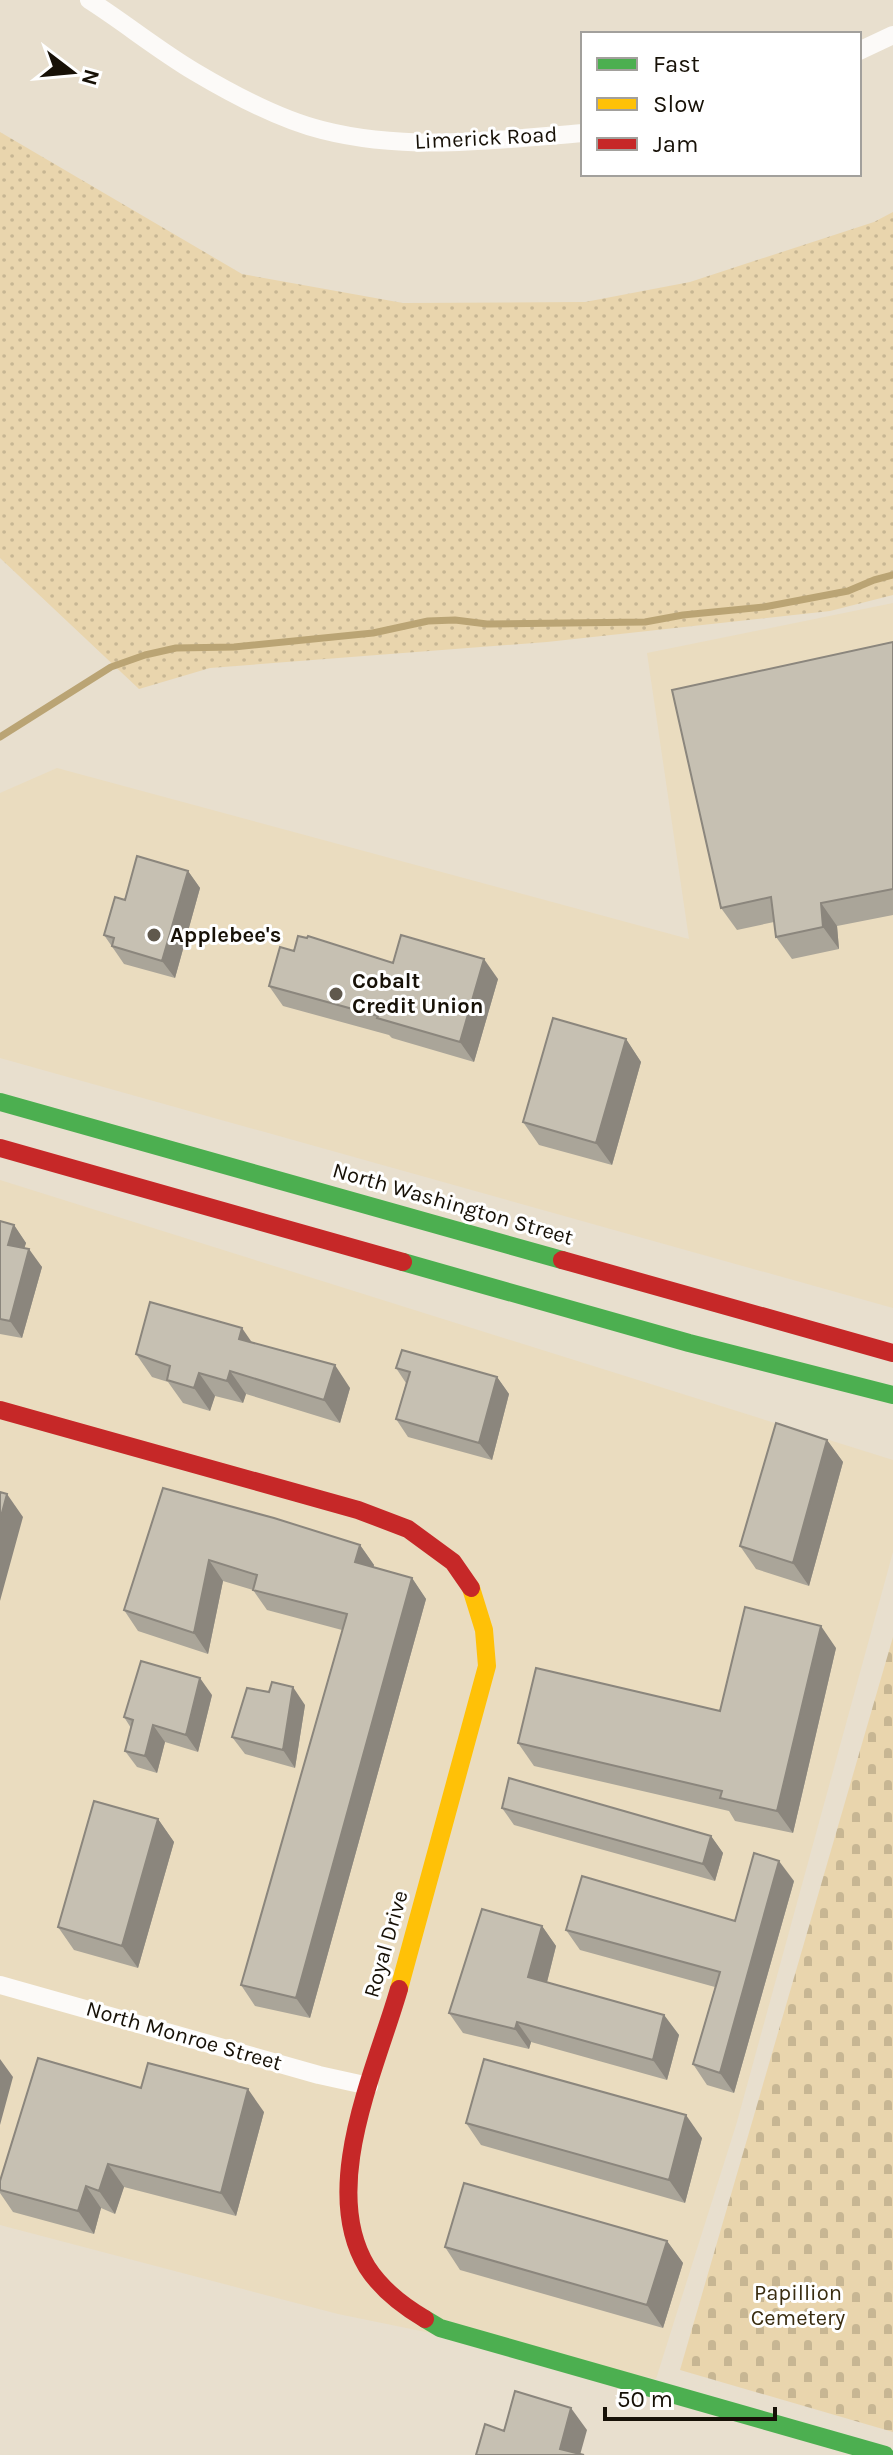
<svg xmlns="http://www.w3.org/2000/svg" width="893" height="2455" font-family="Karla,sans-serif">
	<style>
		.built { fill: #eadcbf }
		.grass { fill: url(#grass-dots) }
		.cemetery { fill: url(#cemetery-stones) }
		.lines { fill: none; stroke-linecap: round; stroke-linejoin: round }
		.stream { stroke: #baa474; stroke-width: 7 }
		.street { stroke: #fcfaf8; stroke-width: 18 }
		.fast { stroke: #4caf50; stroke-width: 18 }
		.slow { stroke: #ffc107; stroke-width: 18 }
		.jam { stroke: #c62828; stroke-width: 18 }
		.wall { fill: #aaa599 }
		.shaded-wall { fill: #8b867d }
		.building { fill: #c6c0b2; stroke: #8b867d; stroke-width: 2 }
		.poi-dot { fill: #60594d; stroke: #fff; stroke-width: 3 }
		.labels { text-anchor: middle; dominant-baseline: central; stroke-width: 6; stroke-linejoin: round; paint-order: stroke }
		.street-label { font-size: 22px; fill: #171107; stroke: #fff }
		.poi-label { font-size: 22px; font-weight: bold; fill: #171107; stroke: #fff; text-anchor: start }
		.park-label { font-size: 22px; fill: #3a2d11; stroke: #fff }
	</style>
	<defs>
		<pattern id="grass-dots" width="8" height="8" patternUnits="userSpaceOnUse" patternTransform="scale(2)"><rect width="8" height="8" fill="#e9d5ad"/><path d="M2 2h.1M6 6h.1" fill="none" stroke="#c7b693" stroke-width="1.8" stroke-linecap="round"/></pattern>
		<pattern id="cemetery-stones" width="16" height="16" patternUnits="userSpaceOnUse" patternTransform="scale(2)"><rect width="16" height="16" fill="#e9d5ad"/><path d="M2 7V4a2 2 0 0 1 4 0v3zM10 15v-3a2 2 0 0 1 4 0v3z" fill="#c7b693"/></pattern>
	</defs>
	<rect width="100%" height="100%" fill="#e8dfce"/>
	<path class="built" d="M 893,603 L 893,1308 L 0,1058 L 0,793 L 57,768 L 689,939 L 647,653 Z
		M 0,1180 L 893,1460 L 893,1552 L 737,2122 L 656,2379 L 338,2314 L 0,2225 Z"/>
	<path class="grass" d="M 0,132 L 242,274 L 403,303 L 585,302 L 690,282 L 874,222 L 893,212 L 893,595 L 830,611 L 547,642 L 210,668 L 139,689 L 0,558 Z"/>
	<path class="cemetery" d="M 893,1637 L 893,2432 L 680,2370 Z"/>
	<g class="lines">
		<path class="stream" d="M 0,737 L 111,667 L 145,655 L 176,648 L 234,647 L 373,633 L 428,621 L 455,620 L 487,624 L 645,622 L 683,615 L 764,607 L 848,591 L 874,580 L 893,575"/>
		<path class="street" d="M 89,0 C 125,23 158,50 195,72 C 232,94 281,120 322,130 C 408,152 496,140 583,133
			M 859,51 L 893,35
			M 0,1985 L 319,2075 L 369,2086"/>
		<path class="fast" d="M 0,1102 L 562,1260
			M 403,1262 L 689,1343 L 893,1395
			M 425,2319 L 440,2328 L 885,2455"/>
		<path class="slow" d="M 399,1989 L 487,1666 L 484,1630 L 471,1588"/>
		<path class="jam" d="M 0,1148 L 403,1262
			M 562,1260 L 893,1353
			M 0,1410 L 358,1510 L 408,1529 L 453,1562 L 471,1588
			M 399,1989 C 376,2069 319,2188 367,2267 C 381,2289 403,2306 425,2319"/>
	</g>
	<path class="wall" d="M 893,642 L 893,915 L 837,926 L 839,949 L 792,959 L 776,937 L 774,922 L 737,930 L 721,908 Z
		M 188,871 L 200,888 L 175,978 L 124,964 L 104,935 L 125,900 Z
		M 294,951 L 393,963 L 498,979 L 474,1062 L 392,1038 L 389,1035 L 283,1006 L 269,986 Z
		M 626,1039 L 641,1062 L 612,1165 L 539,1145 L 523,1122 Z
		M 0,1221 L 14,1225 L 26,1243 L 24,1248 L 42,1267 L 22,1338 L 0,1334 Z
		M 251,1342 L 350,1388 L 340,1423 L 246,1394 L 243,1403 L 215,1396 L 210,1411 L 183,1403 L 168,1382 L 152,1377 L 136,1354 Z
		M 396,1368 L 497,1377 L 509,1394 L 492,1460 L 408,1437 L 396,1419 L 406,1383 Z
		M 827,1440 L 843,1462 L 809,1586 L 756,1569 L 740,1546 Z
		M 163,1488 L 360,1545 L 374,1565 L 373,1567 L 412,1578 L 426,1599 L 310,2018 L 255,2006 L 241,1985 L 342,1630 L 267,1610 L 253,1590 L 223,1581 L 208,1654 L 138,1631 L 124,1610 Z
		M 836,1648 L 793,1833 L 735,1821 L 729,1811 L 534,1766 L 518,1743 L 720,1711 Z
		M 212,1695 L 198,1752 L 165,1742 L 157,1773 L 137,1767 L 125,1751 L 131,1728 L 124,1717 Z
		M 305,1705 L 295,1768 L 245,1754 L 232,1737 Z
		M 502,1808 L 711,1836 L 723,1853 L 715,1881 L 514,1825 Z
		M 158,1819 L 174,1842 L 138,1968 L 74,1950 L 58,1927 Z
		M 794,1881 L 734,2093 L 707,2085 L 693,2064 L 715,1987 L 580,1950 L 566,1930 L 735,1921 Z
		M 542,1926 L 556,1946 L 547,1982 L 664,2015 L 679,2035 L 667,2080 L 531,2042 L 529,2049 L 463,2033 L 449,2013 Z
		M 141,2088 L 264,2112 L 236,2216 L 124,2187 L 115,2214 L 101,2208 L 94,2234 L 13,2212 L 0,2193 L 0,2181 Z
		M 466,2123 L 702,2138 L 685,2203 L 481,2145 Z
		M 667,2241 L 683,2263 L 663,2328 L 460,2270 L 445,2247 Z"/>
	<path class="shaded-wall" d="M 188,871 L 200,888 L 175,978 L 162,961 Z
		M 821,903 L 837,926 L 839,949 L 823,927 Z
		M 484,959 L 498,979 L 474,1062 L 460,1042 Z
		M 626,1039 L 641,1062 L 612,1165 L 596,1143 Z
		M 14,1225 L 26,1243 L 20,1262 L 8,1245 Z
		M 29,1249 L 42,1267 L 22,1338 L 10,1321 Z
		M 242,1328 L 258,1351 L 239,1339 Z
		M 335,1365 L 350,1388 L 340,1423 L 324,1400 Z
		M 230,1371 L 246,1394 L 243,1403 L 227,1381 Z
		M 199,1373 L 215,1396 L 210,1411 L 194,1388 Z
		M 497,1377 L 509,1394 L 492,1460 L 479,1443 Z
		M 827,1440 L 843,1462 L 809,1586 L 793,1563 Z
		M 7,1494 L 23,1517 L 0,1601 L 0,1520 Z
		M 360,1545 L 374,1565 L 369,1583 L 355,1562 Z
		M 209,1560 L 223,1581 L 208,1654 L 194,1633 Z
		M 412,1578 L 426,1599 L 310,2018 L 296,1998 Z
		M 821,1626 L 836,1648 L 793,1833 L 777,1811 Z
		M 200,1678 L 212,1695 L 198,1752 L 186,1735 Z
		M 293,1687 L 305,1705 L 295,1768 L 283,1750 Z
		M 153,1725 L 165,1742 L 157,1773 L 145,1756 Z
		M 158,1819 L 174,1842 L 138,1968 L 122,1946 Z
		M 711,1836 L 723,1853 L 715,1881 L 703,1864 Z
		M 779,1861 L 794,1881 L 734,2093 L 720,2073 Z
		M 542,1926 L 556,1946 L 543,1998 L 528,1977 Z
		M 664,2015 L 679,2035 L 667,2080 L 653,2060 Z
		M 517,2022 L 531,2042 L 529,2049 L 515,2029 Z
		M 0,2059 L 13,2077 L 0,2125 Z
		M 248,2089 L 264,2112 L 236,2216 L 221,2193 Z
		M 686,2115 L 702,2138 L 685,2203 L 669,2180 Z
		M 108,2164 L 124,2187 L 115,2214 L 99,2191 Z
		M 86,2186 L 101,2208 L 94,2234 L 78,2211 Z
		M 667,2241 L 683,2263 L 663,2328 L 647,2305 Z
		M 571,2408 L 587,2430 L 580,2455 L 560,2449 Z"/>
	<path class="building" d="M 893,642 L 893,889 L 821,903 L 823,927 L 776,937 L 771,897 L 721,908 L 672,690 Z
		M 137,856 L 188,871 L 162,961 L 112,946 L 114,938 L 104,935 L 115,897 L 125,900 Z
		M 401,935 L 484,959 L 460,1042 L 377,1018 L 378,1016 L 269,986 L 280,947 L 294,951 L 298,936 L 307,938 L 308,936 L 393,963 Z
		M 553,1018 L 626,1039 L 596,1143 L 523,1122 Z
		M 0,1221 L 14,1225 L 8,1245 L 29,1249 L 10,1321 L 0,1319 Z
		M 150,1302 L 242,1328 L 239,1339 L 335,1365 L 324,1400 L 230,1371 L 227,1381 L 199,1373 L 194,1388 L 167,1380 L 170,1366 L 136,1354 Z
		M 402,1350 L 497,1377 L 479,1443 L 396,1419 L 410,1372 L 396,1368 Z
		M 776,1423 L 827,1440 L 793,1563 L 740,1546 Z
		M 163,1488 L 274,1518 L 360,1545 L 355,1562 L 412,1578 L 296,1998 L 241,1985 L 347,1614 L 253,1590 L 257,1575 L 209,1560 L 194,1633 L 124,1610 Z
		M 0,1492 L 7,1494 L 0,1520 Z
		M 745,1607 L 821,1626 L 777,1811 L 720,1798 L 722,1791 L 518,1743 L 536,1668 L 720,1711 Z
		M 141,1661 L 200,1678 L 186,1735 L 153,1725 L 145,1756 L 125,1751 L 133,1720 L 124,1717 Z
		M 272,1682 L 293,1687 L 283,1750 L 232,1737 L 247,1688 L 269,1692 Z
		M 509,1778 L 711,1836 L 703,1864 L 502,1808 Z
		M 94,1801 L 158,1819 L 122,1946 L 58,1927 Z
		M 754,1853 L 779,1861 L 720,2073 L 693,2064 L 720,1972 L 566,1930 L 582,1876 L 735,1921 Z
		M 482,1909 L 542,1926 L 528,1977 L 664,2015 L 653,2060 L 517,2022 L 515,2029 L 449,2013 Z
		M 38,2058 L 141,2088 L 148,2063 L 248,2089 L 221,2193 L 108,2164 L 99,2191 L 86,2186 L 78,2211 L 0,2190 L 0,2181 Z
		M 484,2059 L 686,2115 L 669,2180 L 466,2123 Z
		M 464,2183 L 667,2241 L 647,2305 L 445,2247 Z
		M 515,2391 L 571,2408 L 560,2449 L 584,2455 L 476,2455 L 485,2424 L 504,2431 Z"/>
	<g class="poi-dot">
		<circle cx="154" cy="935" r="8"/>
		<circle cx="336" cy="994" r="8"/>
	</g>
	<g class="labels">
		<g class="street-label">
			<text transform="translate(486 138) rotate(-3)">Limerick Road</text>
			<text transform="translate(453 1204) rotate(16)">North Washington Street</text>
			<text transform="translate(386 1944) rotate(-74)">Royal Drive</text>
			<text transform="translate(184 2036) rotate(16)">North Monroe Street</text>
		</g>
		<g class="poi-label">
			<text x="170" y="935">Applebee's</text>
			<text x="352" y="981">Cobalt<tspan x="352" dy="25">Credit Union</tspan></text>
		</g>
		<g class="park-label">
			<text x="798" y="2293">Papillion<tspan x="798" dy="25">Cemetery</tspan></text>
		</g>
	</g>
	<rect x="581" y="32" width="280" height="144" fill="#ffffff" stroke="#a2a09c" stroke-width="2"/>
	<rect x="597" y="58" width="40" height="12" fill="#4caf50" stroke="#a2a09c" stroke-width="2"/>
	<text x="653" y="72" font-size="24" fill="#171107">Fast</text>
	<rect x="597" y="98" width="40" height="12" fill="#ffc107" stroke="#a2a09c" stroke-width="2"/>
	<text x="653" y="112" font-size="24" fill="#171107">Slow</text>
	<rect x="597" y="138" width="40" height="12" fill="#c62828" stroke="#a2a09c" stroke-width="2"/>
	<text x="653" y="152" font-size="24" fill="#171107">Jam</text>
	<g transform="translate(72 72) rotate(106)" stroke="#ffffff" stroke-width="6" paint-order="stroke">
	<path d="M0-6L14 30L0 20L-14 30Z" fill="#171107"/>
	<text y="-12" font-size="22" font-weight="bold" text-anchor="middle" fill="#171107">N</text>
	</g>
	<path d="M605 2407v12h170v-12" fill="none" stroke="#171107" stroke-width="4"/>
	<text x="617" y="2407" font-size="24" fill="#171107" stroke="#ffffff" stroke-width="6" paint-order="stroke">50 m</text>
</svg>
